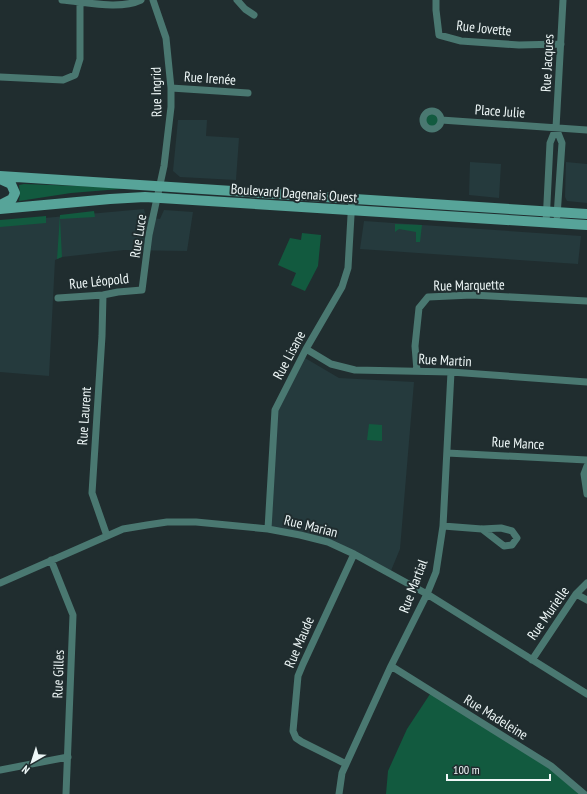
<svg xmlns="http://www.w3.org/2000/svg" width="587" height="794" font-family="'PT Sans Narrow',sans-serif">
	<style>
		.built { fill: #253a3d }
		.green { fill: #125a3f }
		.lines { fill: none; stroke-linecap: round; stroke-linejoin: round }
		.minor { stroke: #4a7871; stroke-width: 7 }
		.secondary { stroke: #57a499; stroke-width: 10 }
		.labels { text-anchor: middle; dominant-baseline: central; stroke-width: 4; stroke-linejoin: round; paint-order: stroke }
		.street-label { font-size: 14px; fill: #eef7f7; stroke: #202d2f }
	</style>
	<rect width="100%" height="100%" fill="#202d2f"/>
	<path class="built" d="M 178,120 L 207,120 L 206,136 L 239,138 L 236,180 L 180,177 L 173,171 Z
		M 470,162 L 501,164 L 499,198 L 469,195 Z
		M 566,162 L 587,164 L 587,203 L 567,201 L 565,197 Z
		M 144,209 L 146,217 L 160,219 L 164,210 L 193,212 L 187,251 L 124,250 L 62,257 L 55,260 L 49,376 L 0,372 L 0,222 Z
		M 364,221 L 581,236 L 578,264 L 360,249 Z
		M 305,358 L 339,378 L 414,382 L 400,549 L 390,573 L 328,542 L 268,529 L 275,410 Z"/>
	<path class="green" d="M423 120a9 9 0 1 1 18 0a9 9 0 1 1-18 0Z
		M 24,184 L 132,188 L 71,193 L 19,201 L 20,195 L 19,185 Z
		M 94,211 L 95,217 L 60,219 L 62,257 L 57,259 L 60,215 Z
		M 46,216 L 46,223 L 0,227 L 0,220 Z
		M 395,224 L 422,225 L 420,242 L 416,242 L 416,232 L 399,229 L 395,232 Z
		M 302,233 L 321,235 L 318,266 L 305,291 L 291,285 L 296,273 L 278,265 L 290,238 L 301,240 Z
		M 369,424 L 382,425 L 382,441 L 367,440 Z
		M 432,691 L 551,766 L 584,794 L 386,794 L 388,771 L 407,729 Z"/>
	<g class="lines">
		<path class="minor" d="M 62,0 C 86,2 120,10 141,0
			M 237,0 L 245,9 L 254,15
			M 436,0 L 436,10 L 439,35 L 461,41 L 519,45 L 561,44
			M 0,77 L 63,80 L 75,75 L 80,59 L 80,1
			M 171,88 L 248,93
			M423 120a9 9 0 1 1 18 0a9 9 0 1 1-18 0Z
			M 441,120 L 587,130
			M 556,128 L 562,143 L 557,216
			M 546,223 L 550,143 L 556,128 L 563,0
			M 103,295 L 102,336 L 92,493 L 107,536
			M 58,298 L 103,295 L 118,292 L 142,290 L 149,235 L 164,166 L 171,107 L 171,88 L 166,38 L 153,0
			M 306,349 L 331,364 L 355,370 L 451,372 L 587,382
			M 417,371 L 415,346 L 419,308 L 428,297 L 472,295 L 587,301
			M 447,453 L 587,460
			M 587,466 L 584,474 L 587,494
			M 443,526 L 482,529 L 501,528 L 512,531 L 517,538 L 512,545 L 504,546 L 482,529
			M 268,529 L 275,410 L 306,349 L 342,287 L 348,268 L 352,198
			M 51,560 L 73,615 L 66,794
			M 0,583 L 123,529 L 147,525 L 167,522 L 196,522 L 268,529 L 300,535 L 328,542 L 354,554 L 427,594 L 587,694
			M 576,594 L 587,600
			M 532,660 L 576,594 L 587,583
			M 391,666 L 551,766 L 584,794
			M 346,764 L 302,742 L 296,738 L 293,731 L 298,676 L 303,664 L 354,554
			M 0,770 L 68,757
			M 339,794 L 342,773 L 391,666 L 427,594 L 436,572 L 443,526 L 451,372"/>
		<path class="secondary" d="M 0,176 L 587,214
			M 0,179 L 11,184 L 15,193 L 12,199 L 0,205
			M 0,209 L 110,199 L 145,197 L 587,225"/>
	</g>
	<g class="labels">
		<g class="street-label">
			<text transform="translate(484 28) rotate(6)">Rue Jovette</text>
			<text transform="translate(547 63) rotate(-87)">Rue Jacques</text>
			<text transform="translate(210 78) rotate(4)">Rue Irenée</text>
			<text transform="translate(156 92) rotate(-91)">Rue Ingrid</text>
			<text transform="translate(500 111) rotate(4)">Place Julie</text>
			<text transform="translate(294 193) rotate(4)">Boulevard Dagenais Ouest</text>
			<text transform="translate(138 236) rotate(-81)">Rue Luce</text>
			<text transform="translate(99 281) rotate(-6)">Rue Léopold</text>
			<text transform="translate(469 285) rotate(-1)">Rue Marquette</text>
			<text transform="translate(289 355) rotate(-62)">Rue Lisane</text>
			<text transform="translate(445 360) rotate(3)">Rue Martin</text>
			<text transform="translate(84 416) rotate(-86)">Rue Laurent</text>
			<text transform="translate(518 443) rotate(3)">Rue Mance</text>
			<text transform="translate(311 526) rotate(14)">Rue Marian</text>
			<text transform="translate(413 586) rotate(-69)">Rue Martial</text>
			<text transform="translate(548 613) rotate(-55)">Rue Murielle</text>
			<text transform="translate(299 642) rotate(-67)">Rue Maude</text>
			<text transform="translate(58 674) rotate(-88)">Rue Gilles</text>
			<text transform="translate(496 717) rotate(32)">Rue Madeleine</text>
		</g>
	</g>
	<g transform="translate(32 762) rotate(219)" stroke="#202d2f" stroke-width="3" paint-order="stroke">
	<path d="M0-3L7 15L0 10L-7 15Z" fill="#eef7f7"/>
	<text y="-6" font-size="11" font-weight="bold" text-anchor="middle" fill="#eef7f7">N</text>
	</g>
	<path d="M447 774v6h103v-6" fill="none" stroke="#eef7f7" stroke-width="2"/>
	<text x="453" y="774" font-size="12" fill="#eef7f7" stroke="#202d2f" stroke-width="3" paint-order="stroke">100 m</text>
</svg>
